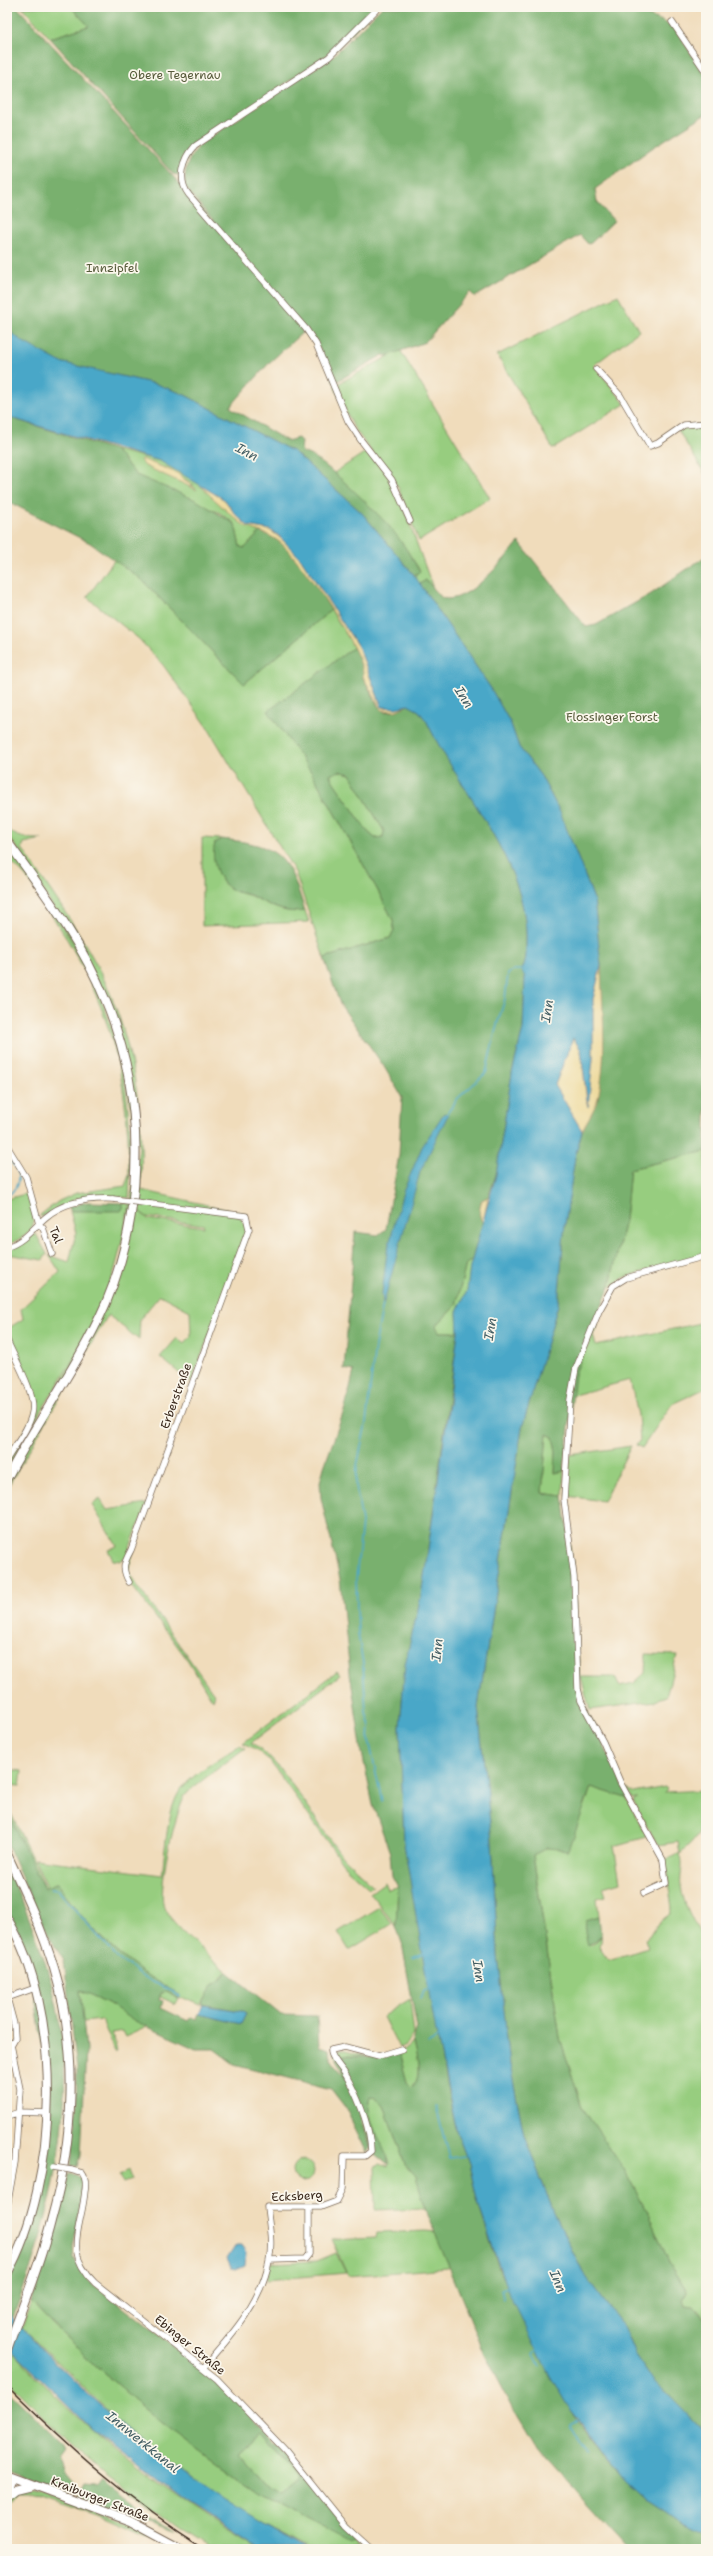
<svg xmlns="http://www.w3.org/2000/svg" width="713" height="2556" font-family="'Shantell Sans',sans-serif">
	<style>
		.green { fill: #97cd7f; stroke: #697c4e; fill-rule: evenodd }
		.forest { fill: #79b06e; stroke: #5a6d46; fill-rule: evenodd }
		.sand { fill: #eeda9e; stroke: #94825e }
		.water { fill: #4aa7c8; stroke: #426873 }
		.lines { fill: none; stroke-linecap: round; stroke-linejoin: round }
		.stream { stroke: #4aa7c8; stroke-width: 1.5 }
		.street-casing { stroke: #7a6855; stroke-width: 7 }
		.secondary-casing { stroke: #7a6855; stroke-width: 10 }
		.street { stroke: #fff; stroke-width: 5.5 }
		.secondary { stroke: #fff; stroke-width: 8 }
		.rail { stroke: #3b2a1e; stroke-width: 1.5 }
		.street-bridge-casing { stroke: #7a6855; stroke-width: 7; stroke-linecap: butt }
		.street-bridge { stroke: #fff; stroke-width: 5.5 }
		.labels { text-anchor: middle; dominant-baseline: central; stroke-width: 3.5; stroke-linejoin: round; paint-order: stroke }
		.park-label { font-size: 12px; fill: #575b3b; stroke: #fbf7ec }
		.street-label { font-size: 12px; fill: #3b2a1e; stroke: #fbf7ec }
		.water-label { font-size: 13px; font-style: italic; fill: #415c62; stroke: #fbf7ec }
	</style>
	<rect width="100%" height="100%" fill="#fbf7ec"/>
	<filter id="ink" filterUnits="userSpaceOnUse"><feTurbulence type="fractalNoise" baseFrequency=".025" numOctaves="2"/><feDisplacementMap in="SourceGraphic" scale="8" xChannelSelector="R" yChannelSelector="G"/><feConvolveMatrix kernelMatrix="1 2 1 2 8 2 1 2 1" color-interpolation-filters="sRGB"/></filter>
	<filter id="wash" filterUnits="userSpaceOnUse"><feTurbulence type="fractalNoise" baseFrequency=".012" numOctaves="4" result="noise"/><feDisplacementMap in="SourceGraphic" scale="16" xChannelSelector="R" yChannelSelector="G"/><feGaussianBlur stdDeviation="0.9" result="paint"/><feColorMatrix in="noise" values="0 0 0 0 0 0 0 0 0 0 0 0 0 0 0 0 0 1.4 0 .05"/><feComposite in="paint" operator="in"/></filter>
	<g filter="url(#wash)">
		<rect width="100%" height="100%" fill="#f0dcbb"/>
		<path class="green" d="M 22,7 L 71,7 L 89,26 L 50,38 Z
			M 618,295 L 639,331 L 594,365 L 625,404 L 553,449 L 497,355 Z
			M 400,350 L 490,498 L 419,541 L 398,487 L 354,428 L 334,386 Z
			M 706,424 L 706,476 L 678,430 L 685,426 Z
			M 115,450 L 160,461 L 181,472 L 198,483 L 241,523 L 260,532 L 245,548 L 240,547 L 235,524 L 220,513 L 136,475 ZM 145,466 L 166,468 L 194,485 Z
			M 367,451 L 386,473 L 400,497 L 433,588 L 426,580 L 420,584 L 414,575 L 420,571 C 396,530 367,506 334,473 Z
			M 115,559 L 141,579 L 244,684 L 331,610 L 354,647 L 269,711 L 312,773 L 378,891 L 393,920 L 394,930 L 390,938 L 324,958 L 295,872 L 205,723 L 163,665 L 139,639 L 87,597 Z
			M 339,771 L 350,774 L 384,831 L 383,837 L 375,838 L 368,832 L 333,781 L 330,775 Z
			M 7,828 C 15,838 29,839 42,839 L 24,843 L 22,848 C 46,885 73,921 94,960 C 133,1030 144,1111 141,1190 L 247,1214 L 240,1217 L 247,1227 L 244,1242 L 191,1383 L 160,1357 L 177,1338 L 184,1344 L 191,1336 L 190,1311 L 160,1295 L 140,1319 L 139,1340 L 108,1315 L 7,1488 L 13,1473 L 120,1273 L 139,1147 L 113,1011 L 25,859 L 7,835 ZM 139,1211 L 147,1217 L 204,1225 L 203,1227 L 148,1219 Z
			M 202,838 L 221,839 L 215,843 C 214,861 215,883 235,891 C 242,894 249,894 255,898 C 273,907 285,914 305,911 L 309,922 L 202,926 Z
			M 11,854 C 25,865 45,899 55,915 C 65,931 76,946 84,962 C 125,1041 134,1111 129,1198 L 106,1195 L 76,1199 L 41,1217 L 40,1215 L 59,1201 L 76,1193 L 125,1186 L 129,1175 C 129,1074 109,1002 53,917 C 40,897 28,874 8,860 L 7,855 Z
			M 706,1151 L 706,1254 L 625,1277 L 609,1288 L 625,1220 L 630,1169 Z
			M 25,1194 L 29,1196 C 37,1225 37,1232 7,1245 L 7,1199 Z
			M 123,1203 L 129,1204 C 123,1239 116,1274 101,1307 C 75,1364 36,1414 7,1470 L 7,1462 L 37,1410 L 35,1394 L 7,1329 L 23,1319 L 21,1309 L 60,1272 L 49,1255 L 69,1262 L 76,1233 L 70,1211 L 123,1208 Z
			M 36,1234 L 47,1254 L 43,1260 L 7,1254 L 8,1249 Z
			M 472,1260 L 467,1291 L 457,1312 L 458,1332 L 438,1332 L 436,1326 L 456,1305 L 466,1264 Z
			M 700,1323 L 706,1345 L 706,1388 L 672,1404 L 642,1448 L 636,1445 L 640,1440 L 638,1415 L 630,1380 L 570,1396 L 575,1374 L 594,1324 L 597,1325 L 593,1335 L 596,1346 Z
			M 547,1434 L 553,1437 L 556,1451 L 555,1473 L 564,1471 L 563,1496 L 542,1493 Z
			M 631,1446 L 603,1501 L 567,1496 L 570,1455 Z
			M 100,1499 L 107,1510 L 147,1504 L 126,1557 L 120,1561 L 113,1560 L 108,1550 L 117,1546 L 92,1505 Z
			M 138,1535 L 129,1567 L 130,1575 L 214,1694 L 212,1700 L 187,1659 L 130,1583 L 125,1568 Z
			M 646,1654 L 677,1655 L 666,1697 L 655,1701 L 590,1710 L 581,1677 L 615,1677 L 619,1686 L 634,1683 L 645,1673 Z
			M 337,1671 L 340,1675 L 251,1743 C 278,1755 318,1825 338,1851 C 349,1865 362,1873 373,1886 L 369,1888 L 346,1868 L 269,1760 L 257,1750 L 243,1743 Z
			M 240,1745 L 245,1748 L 187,1792 C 176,1809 155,1893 165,1910 C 176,1928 211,1958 228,1972 L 222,1976 L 200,2005 C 151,1988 85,1929 58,1883 L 48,1888 L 34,1859 L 162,1875 C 165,1852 167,1808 181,1789 C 196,1771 221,1758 240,1745 Z
			M 7,1769 L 22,1771 L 20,1786 L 7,1785 Z
			M 591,1787 L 626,1798 L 647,1837 L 614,1846 L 620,1882 L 603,1887 L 606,1896 L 597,1898 L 599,1916 L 586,1920 L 591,1945 L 601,1936 L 599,1947 L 608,1960 L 648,1948 L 645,1939 L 650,1936 L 658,1923 L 670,1914 L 672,1908 L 665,1860 L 680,1853 L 678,1842 L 658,1845 L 633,1801 L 637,1798 L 632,1799 L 627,1788 L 634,1793 L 665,1787 L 667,1789 L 664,1792 L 706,1790 C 706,1821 705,1833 680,1854 C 685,1866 679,1875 681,1887 C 684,1907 696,1926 706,1944 L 706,2319 L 698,2309 L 685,2305 L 682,2300 L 687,2291 L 669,2262 L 649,2216 L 625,2171 L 582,2107 L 560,2038 L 533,1854 L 547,1848 L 585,1806 Z
			M 7,1805 L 46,1888 L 44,1889 L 13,1824 Z
			M 385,1882 L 388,1889 L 398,1887 L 396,1926 L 370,1893 Z
			M 379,1907 L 392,1924 L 349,1950 L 338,1932 Z
			M 80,1990 L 108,2003 L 147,2027 L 125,2037 L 122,2031 L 112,2033 L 117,2051 L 115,2052 L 102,2020 L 83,2022 Z
			M 166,1992 L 179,1997 L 176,2004 L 160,1997 L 161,1993 Z
			M 410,1999 L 414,2035 L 405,2045 L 399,2048 L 383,2016 Z
			M 413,2042 C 416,2056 424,2077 411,2088 L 407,2082 L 399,2053 Z
			M 341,2049 L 367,2055 L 343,2055 L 337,2059 L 333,2052 Z
			M 375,2096 L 384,2106 L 405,2164 L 416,2176 L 426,2210 L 424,2208 L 375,2210 L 374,2166 L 380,2164 L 388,2167 L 390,2164 C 382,2148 363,2115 370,2097 Z
			M292 2171a11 11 0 1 1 22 0a11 11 0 1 1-22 0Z
			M 128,2170 L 131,2180 L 123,2183 L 119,2175 Z
			M 425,2231 L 436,2232 L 450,2266 L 448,2268 L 348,2276 L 331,2239 L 376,2237 L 377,2233 Z
			M 336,2253 L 346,2273 L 266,2280 L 270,2263 L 317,2261 Z
			M 31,2302 C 99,2373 174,2437 255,2491 C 285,2511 320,2526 351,2543 L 355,2542 L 358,2548 L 368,2549 L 307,2549 L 239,2511 L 154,2451 L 119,2422 L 22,2327 Z
			M 12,2350 C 80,2427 170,2498 258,2549 L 210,2549 L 182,2531 L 105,2472 L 50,2424 L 7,2379 L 7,2362 Z
			M 262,2433 L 298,2475 L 278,2492 L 268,2486 L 239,2453 Z
			M 34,2489 L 128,2524 L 175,2549 L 97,2515 L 32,2493 L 19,2493 L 7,2504 L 7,2499 L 12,2493 Z"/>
		<path class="forest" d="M 7,7 L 17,7 L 180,184 L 305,330 L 270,362 L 230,407 L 287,441 L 298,438 L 302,442 L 301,450 L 304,453 C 320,455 375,511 389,526 C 401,540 411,556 420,572 L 414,575 L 362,513 L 294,452 L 183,394 L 156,384 L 59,362 L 25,343 L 7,330 Z
			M 71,7 L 377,7 L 337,49 L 196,143 L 178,175 L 173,174 L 50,38 L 89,26 Z
			M 382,7 L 625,7 L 660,20 L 674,27 L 706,77 L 706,114 L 652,148 L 595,189 L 597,202 L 614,221 L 591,243 L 588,244 L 580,235 L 475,297 L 470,292 L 425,342 L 387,356 L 383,355 L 334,383 L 319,348 L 185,187 C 184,167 189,156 203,142 L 332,57 Z
			M 7,417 L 115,450 L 136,475 L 196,500 L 235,524 L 240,547 L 245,548 L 260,532 C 295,542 313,582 331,610 L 244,684 L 141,579 L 90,543 L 7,501 Z
			M 519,542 L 586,627 L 596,625 L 651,594 L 706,556 L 706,1151 L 630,1169 L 625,1220 L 609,1288 L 575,1374 L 564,1471 L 555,1473 L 556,1451 L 553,1437 L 547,1434 L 542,1493 L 563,1496 L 573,1568 L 581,1697 L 629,1799 L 591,1787 L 569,1850 L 547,1848 L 533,1855 L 560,2038 L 582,2107 L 625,2171 L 649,2216 L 669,2262 L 687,2291 L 682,2300 L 685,2305 L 694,2306 L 706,2319 L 706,2434 L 649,2375 L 635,2355 L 623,2326 L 583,2273 L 554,2213 L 524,2135 L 510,2065 L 498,1956 L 492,1842 L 478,1707 L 522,1428 L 558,1305 L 564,1232 L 575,1157 L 582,1131 L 598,1099 L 603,1046 L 601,966 L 594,899 L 560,812 L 541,776 L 519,747 L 511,724 L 490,687 L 420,584 L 426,580 L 442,598 C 467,606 504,559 519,542 Z
			M 354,647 L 364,672 L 363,677 L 378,706 L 384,712 L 395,711 L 408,705 L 419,711 L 427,722 C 459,791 530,864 526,944 C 526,954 527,962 521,970 L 525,976 L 523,1029 L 512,1073 L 496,1175 L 488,1197 L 482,1200 C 479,1209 478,1214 483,1223 L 472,1260 L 466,1264 L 456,1305 L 436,1326 L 439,1332 L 458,1332 L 427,1556 L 421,1596 L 405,1664 L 400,1728 L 404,1844 L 445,2078 L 457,2133 L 469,2164 L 477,2200 L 500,2272 L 549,2374 L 578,2421 L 626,2480 L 647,2499 L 683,2523 L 706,2534 L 706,2549 L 628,2549 L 540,2453 L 513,2408 L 485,2355 L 426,2210 L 416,2176 L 405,2164 L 384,2106 L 375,2096 L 370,2097 C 362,2118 392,2156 389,2165 L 372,2151 L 363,2114 L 337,2059 L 343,2055 L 381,2057 L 399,2053 L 407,2082 L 411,2088 C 424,2078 416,2056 413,2042 L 417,2028 L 402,1943 L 396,1926 L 398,1887 L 392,1876 L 390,1853 L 373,1805 L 362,1753 L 350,1673 L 340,1579 L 321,1498 L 320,1482 L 324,1467 L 345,1408 L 354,1371 L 344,1369 L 355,1232 L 378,1235 L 386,1229 L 399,1155 L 402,1097 L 383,1065 L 340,1004 L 324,958 L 390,938 L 394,930 L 393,920 L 378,891 L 312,773 L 268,711 ZM 339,771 L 350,774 L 384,831 L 383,837 L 375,838 L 368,832 L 333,781 L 330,775 Z
			M 221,839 C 281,845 288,856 305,911 C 284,914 271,906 252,896 C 247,893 240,894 235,891 C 218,884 210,860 215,843 Z
			M 87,1202 L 123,1203 L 123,1208 L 121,1211 L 70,1211 L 69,1207 Z
			M 7,1811 L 44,1889 L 58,1883 C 83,1926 134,1973 180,1994 L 179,1997 L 166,1992 L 161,1993 L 159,2000 L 163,2001 L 161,2008 L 188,2021 L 191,2017 L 196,2019 L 199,2014 L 241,2024 L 246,2014 L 241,2011 L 202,2004 L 211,1987 L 228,1972 L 281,2015 L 317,2016 L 319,2046 L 329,2049 C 328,2062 342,2070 347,2080 C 358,2101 364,2126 370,2148 L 367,2153 L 345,2107 L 331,2089 L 234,2064 L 214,2049 L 196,2049 L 135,2021 L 108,2003 L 80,1990 L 86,2049 L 81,2156 L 78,2166 L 71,2166 L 76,2117 L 77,2069 L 64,1961 L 44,1928 L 7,1844 Z
			M 7,1866 C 24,1906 41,1944 52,1986 C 82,2100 54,2210 13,2317 L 7,2311 L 7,2279 L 28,2237 L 46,2171 L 49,2090 L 29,1957 L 16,1927 L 7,1913 Z
			M 599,1916 L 601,1936 L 588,1945 L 585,1933 L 586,1920 Z
			M 69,2174 L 79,2175 L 83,2180 L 80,2212 L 73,2247 L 74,2258 L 79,2268 L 89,2281 L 214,2378 L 283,2451 L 356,2541 L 351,2544 C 320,2526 285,2511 255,2491 C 174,2437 99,2373 31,2302 L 48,2258 ZM 262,2433 L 298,2475 L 278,2492 L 268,2486 L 239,2453 Z
			M 7,2390 L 65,2446 L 59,2454 L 64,2473 L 72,2483 L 68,2493 L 7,2472 Z
			M 102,2479 L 175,2534 L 172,2534 L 145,2515 L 139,2515 L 137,2521 L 78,2497 L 84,2485 L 97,2486 Z"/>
		<path class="sand" d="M 142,459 L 177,473 L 197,490 L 145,466 L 140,460 Z
			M 198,483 L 225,500 L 235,514 L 248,526 L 270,530 L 289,545 L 301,559 L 359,648 L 380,703 L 384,708 L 408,705 L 395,711 L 382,710 L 363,677 C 368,658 299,558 282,544 C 272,535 260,532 247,527 C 240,524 204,490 198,483 Z
			M 601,966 C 602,1009 608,1055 598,1098 C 595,1109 587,1120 582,1131 L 555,1085 L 573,1038 L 581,1050 L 587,1104 L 593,1059 L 593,999 Z
			M 488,1197 L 483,1223 C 478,1214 479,1209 482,1200 Z"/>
		<path class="water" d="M 7,330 L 25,343 L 60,362 L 156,384 L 183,394 L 294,452 L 362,513 L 414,575 L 490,687 L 511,724 L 519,747 L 541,776 L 560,812 L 594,899 L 601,966 L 593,999 L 593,1059 L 588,1107 L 581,1050 L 573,1038 L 555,1085 L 582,1131 L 575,1157 L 564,1232 L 558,1305 L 522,1428 L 478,1707 L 492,1842 L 498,1956 L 510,2065 L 524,2135 L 554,2213 L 583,2273 L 623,2326 L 635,2355 L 649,2375 L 706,2434 L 706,2534 L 683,2523 L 647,2499 L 626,2480 L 611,2461 L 567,2405 L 549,2374 L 506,2287 L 477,2200 L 469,2164 L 457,2133 L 433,2017 L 404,1844 L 400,1728 L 405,1664 L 421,1596 L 427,1556 L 449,1404 L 458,1332 L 457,1312 L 467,1291 L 470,1267 L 496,1175 L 512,1073 L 523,1029 L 525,977 L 521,970 C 527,962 526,954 526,944 C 530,864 459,791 427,722 L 419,711 L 408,705 L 396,708 L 382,707 L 359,648 L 301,559 L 278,535 L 270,530 L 248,526 L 235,514 L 225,500 L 160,461 L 7,417 Z
			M 444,1113 L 448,1115 L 420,1172 L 383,1305 L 382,1294 L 387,1252 L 403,1192 L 422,1147 Z
			M 203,2005 L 241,2011 L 246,2014 L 241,2024 L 199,2014 Z
			M 236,2245 L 241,2245 L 246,2252 L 245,2265 L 236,2269 L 231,2268 L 227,2259 Z
			M 7,2311 C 52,2360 101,2410 154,2451 C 202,2487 253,2519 304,2549 L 258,2549 L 183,2500 L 91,2428 L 7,2345 Z"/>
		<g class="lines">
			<path class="stream" d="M 446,1115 L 458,1098 L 486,1073 L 496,1028 L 505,999 L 508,974 L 513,970 L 521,970
				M 7,1159 C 22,1169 22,1186 7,1196
				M 382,1801 L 369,1740 L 370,1726 L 366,1712 L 363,1663 L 358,1634 L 356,1579 L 362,1522 L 356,1485 L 357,1466 L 366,1423 L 375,1346 L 383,1304
				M 50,1889 L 58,1890 L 118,1959 L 152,1982 L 180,1995
				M 413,1959 L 423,1954
				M 421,1998 L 424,1990 L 429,1988
				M 429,2044 L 437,2037
				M 436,2106 L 449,2158 L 465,2156
				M 504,2299 L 501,2289 L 506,2287
				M 539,2349 L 534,2355 L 540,2367
				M 578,2421 L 571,2425 L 571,2428 L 589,2450"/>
		</g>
	</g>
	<g filter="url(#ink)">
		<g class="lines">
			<defs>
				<path id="street" d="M 379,7 L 329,57 L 195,146 C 183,159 177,180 189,195 L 306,329 L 316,344 L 348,421 L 360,439 L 392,480 L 410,521
					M 672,22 L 706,72
					M 596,369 L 620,395 L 650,446 L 658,443 L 684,425 L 706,423
					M 7,1146 L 26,1177 L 39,1224 L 43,1228 L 52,1254
					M 7,1247 C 24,1242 33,1228 46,1217 C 65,1201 89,1198 113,1199
					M 7,1340 C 14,1358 37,1394 32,1413 C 29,1429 15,1445 7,1459
					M 129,1582 C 121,1568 124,1563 131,1550 L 249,1229 L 246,1216 L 151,1204
					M 644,1893 L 666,1883 L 663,1860 L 621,1784 L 603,1742 L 581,1701 L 578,1689 L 574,1577 L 564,1499 L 570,1400 L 576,1368 L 599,1311 L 613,1286 L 626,1278 L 706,1256
					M 7,1984 L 11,1996
					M 7,1998 L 35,1988
					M 7,2116 L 20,2112 L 47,2113
					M 7,2165 L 15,2162 L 20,2089 L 11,2045 L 15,2038 L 14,2024 L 7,1998
					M 71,2170 L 82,2173 C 86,2178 86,2184 85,2190 C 82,2229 62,2251 95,2283 L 217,2379 L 285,2450 L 346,2526 L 371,2549
					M 7,2207 L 15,2162
					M 270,2260 L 305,2259 L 309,2254 L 309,2207
					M 204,2367 C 231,2336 261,2303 269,2261 C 273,2243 269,2225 267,2207 L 321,2207 L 337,2201 L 343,2189 L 344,2156 L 365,2156 L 371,2151 C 370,2128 359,2100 348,2079 C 345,2071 330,2058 331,2050 L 345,2047 L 379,2056 L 402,2049"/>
				<path id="secondary" d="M 7,841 C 43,891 82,942 105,999 C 145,1094 146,1208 106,1303 C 79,1365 38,1419 7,1478
					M 7,1854 C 24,1891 42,1929 54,1968 C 79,2051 74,2139 51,2221 C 40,2265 22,2307 7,2350
					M 7,1918 C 64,2011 59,2181 7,2274
					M 7,2475 L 130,2521 L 182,2549
					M 7,2491 L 12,2477
					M 7,2496 L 15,2490 L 31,2486"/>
			</defs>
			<use href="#street" class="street-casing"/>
			<use href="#secondary" class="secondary-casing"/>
			<use href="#street" class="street"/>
			<use href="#secondary" class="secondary"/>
			<path class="rail" d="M 7,2385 C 69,2447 132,2503 206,2549"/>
			<defs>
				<path id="street-bridge" d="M 113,1199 L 151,1204
					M 53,2167 L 71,2170"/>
			</defs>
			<use href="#street-bridge" class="street-bridge-casing"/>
			<use href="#street-bridge" class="street-bridge"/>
		</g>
	</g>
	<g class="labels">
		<g class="park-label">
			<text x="175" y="75">Obere Tegernau</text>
			<text x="112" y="268">Innzipfel</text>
			<text x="612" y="717">Flossinger Forst</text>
		</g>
		<g class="street-label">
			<text transform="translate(56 1235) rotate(67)">Tal</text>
			<text transform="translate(176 1396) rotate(-70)">Erberstraße</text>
			<text transform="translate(297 2196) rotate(-3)">Ecksberg</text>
			<text transform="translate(190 2345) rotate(39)">Ebinger Straße</text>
			<text transform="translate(100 2499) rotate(21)">Kraiburger Straße</text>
		</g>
		<g class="water-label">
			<text transform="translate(247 452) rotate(28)">Inn</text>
			<text transform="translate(464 697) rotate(58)">Inn</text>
			<text transform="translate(547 1011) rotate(-82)">Inn</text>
			<text transform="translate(490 1329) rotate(-80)">Inn</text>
			<text transform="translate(437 1650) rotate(-84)">Inn</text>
			<text transform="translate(479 1971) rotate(81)">Inn</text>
			<text transform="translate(558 2281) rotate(67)">Inn</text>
			<text transform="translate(143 2442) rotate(39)">Innwerkkanal</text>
		</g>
	</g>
	<rect width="713" height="2556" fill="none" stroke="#fbf7ec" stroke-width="24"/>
</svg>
